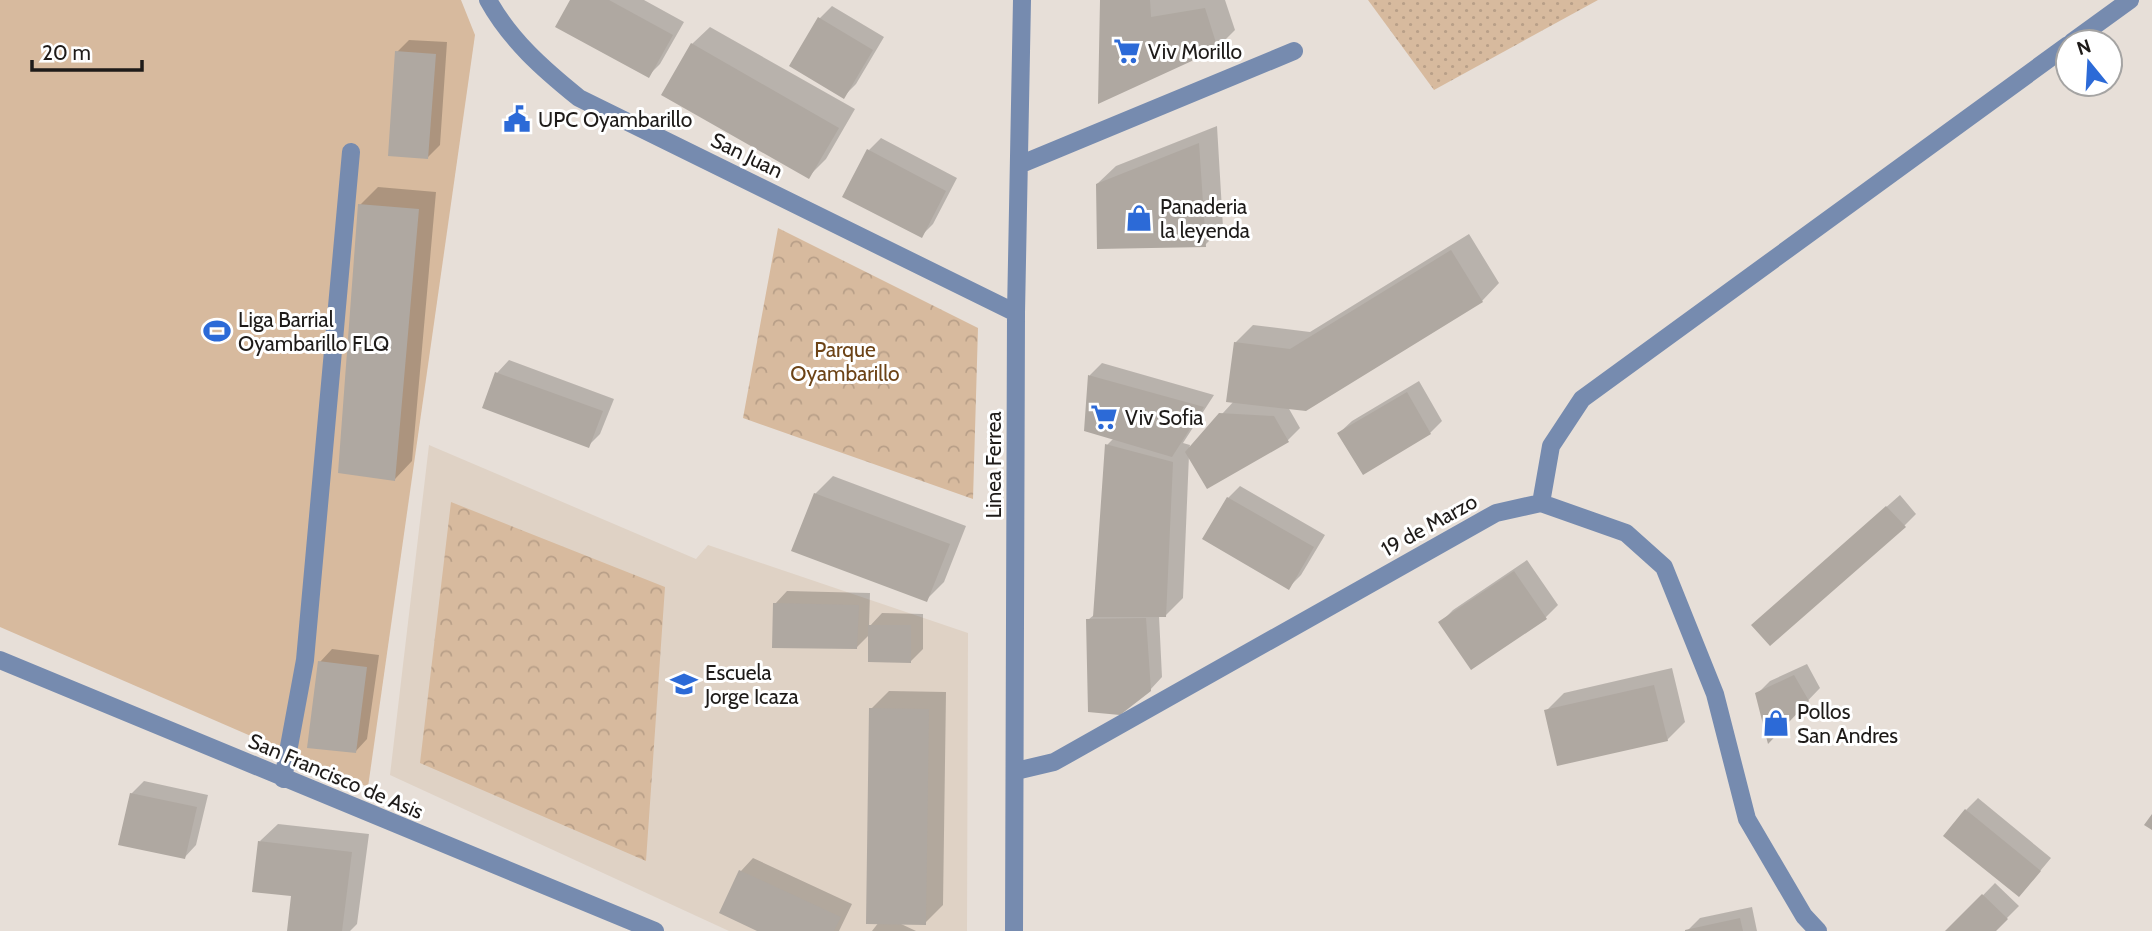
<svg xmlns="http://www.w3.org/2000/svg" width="2152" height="931" font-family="Cabin,sans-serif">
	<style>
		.built { fill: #dfd2c5 }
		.grass { fill: url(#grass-dots) }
		.park { fill: url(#park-crowns) }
		.pitch { fill: #d7ba9e }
		.shadow { fill: #0003 }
		.building { fill: #afa8a1 }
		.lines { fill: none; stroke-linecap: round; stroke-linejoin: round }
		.minor { stroke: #768baf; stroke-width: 18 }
		.labels { text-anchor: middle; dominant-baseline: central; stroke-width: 6; stroke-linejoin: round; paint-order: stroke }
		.poi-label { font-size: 21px; fill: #1e1b19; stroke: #fff; text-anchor: start }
		.street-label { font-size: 21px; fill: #1e1b19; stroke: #fff }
		.park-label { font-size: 21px; fill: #6c4316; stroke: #fff }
	</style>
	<defs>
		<pattern id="grass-dots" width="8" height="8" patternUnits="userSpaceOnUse" patternTransform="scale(1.75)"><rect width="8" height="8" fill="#d7ba9e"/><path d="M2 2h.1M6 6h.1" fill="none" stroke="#b89f88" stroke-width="1.8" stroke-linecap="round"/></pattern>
		<pattern id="park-crowns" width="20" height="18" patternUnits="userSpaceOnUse" patternTransform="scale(1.75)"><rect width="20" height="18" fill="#d7ba9e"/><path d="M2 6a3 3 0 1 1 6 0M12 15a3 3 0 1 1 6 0" fill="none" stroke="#b89f88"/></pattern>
	</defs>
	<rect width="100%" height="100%" fill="#e7dfd8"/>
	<path class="built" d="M 429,445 L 696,559 L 708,545 L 968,633 L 967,931 L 729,931 L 390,775 Z"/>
	<path class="grass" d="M 1368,0 L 1598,0 L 1434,90 Z"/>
	<path class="park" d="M 778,228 L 978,328 L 973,499 L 743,418 Z
		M 451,502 L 665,587 L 646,861 L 420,763 Z"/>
	<path class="pitch" d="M 0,0 L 461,0 L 475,35 L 368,787 L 0,627 Z"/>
	<path class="shadow" d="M 572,0 L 644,0 L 684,22 L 660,64 L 648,76 Z
		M 1102,0 L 1225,0 L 1235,30 L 1217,48 Z
		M 832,6 L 884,37 L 856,84 L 844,96 L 791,65 L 820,18 Z
		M 710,27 L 855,109 L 826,159 L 808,177 L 692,44 Z
		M 409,40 L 447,42 L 440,145 L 428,157 L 397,52 Z
		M 1217,126 L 1223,227 L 1205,245 L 1097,184 L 1116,166 Z
		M 881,138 L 957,178 L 933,224 L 921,236 L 869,150 Z
		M 378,187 L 436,192 L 412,461 L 395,479 L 360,205 Z
		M 1469,234 L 1499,283 L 1482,301 L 1288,407 L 1300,428 L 1288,440 L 1189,455 L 1183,598 L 1165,616 L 1159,616 L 1162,677 L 1150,690 L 1088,620 L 1095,614 L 1107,445 L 1114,438 L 1086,430 L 1090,375 L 1102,363 L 1214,395 L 1183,443 L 1190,445 L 1189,450 L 1234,401 L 1235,343 L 1253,325 L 1310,332 Z
		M 509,360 L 614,399 L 600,434 L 588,446 L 484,407 L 497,373 Z
		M 1419,381 L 1442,421 L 1430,433 L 1339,433 L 1352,421 Z
		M 833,476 L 966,526 L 944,582 L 926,600 L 815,494 Z
		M 1240,486 L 1325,535 L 1301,575 L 1289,587 L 1228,498 Z
		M 1900,495 L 1916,514 L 1904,526 L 1766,613 Z
		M 1527,560 L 1558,605 L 1546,617 L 1472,668 L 1441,622 L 1453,610 Z
		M 787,591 L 870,593 L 869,627 L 882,613 L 923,614 L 923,649 L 911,661 L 870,634 L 856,648 L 775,604 Z
		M 332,649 L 379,655 L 367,739 L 355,752 L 320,662 Z
		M 1807,664 L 1820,688 L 1769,741 L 1757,694 L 1770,681 Z
		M 1672,668 L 1685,722 L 1667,740 L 1546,711 L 1564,693 Z
		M 889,691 L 946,692 L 943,905 L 925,923 L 899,923 L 916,931 L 872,931 L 879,922 L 871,709 Z
		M 144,781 L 208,795 L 196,845 L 184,858 L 131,794 Z
		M 1978,798 L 2051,858 L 2031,882 L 1966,810 Z
		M 278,824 L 369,834 L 357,924 L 350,931 L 289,931 L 293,895 L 260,841 Z
		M 753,858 L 852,904 L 839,931 L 762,931 L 721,912 L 741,871 Z
		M 1995,883 L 2019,906 L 1994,931 L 1948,931 Z
		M 1752,907 L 1757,931 L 1687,931 L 1700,918 Z"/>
	<path class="building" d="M 570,0 L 609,0 L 673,35 L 649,78 L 555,27 Z
		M 1100,0 L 1150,0 L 1151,17 L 1205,8 L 1218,49 L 1098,104 Z
		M 818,17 L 873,50 L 844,99 L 789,66 Z
		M 691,43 L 839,128 L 809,179 L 661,95 Z
		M 395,51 L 436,54 L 428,159 L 388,156 Z
		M 1199,143 L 1206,247 L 1097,249 L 1096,184 Z
		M 867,149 L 946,191 L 922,238 L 842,197 Z
		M 358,204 L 419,209 L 395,481 L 338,473 Z
		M 1451,250 L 1483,302 L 1306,411 L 1226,402 L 1234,342 L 1290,349 Z
		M 495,372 L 603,411 L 589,448 L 482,408 Z
		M 1088,375 L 1204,407 L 1172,457 L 1084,431 Z
		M 1407,392 L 1431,434 L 1363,475 L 1337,433 Z
		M 1219,413 L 1274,416 L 1289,442 L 1207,489 L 1185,452 Z
		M 1105,444 L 1173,462 L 1166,617 L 1093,617 Z
		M 814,493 L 950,544 L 927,602 L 791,551 Z
		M 1227,497 L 1314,547 L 1289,590 L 1202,539 Z
		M 1886,506 L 1906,527 L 1770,646 L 1751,625 Z
		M 1514,571 L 1547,619 L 1471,670 L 1438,622 Z
		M 773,603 L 859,605 L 857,649 L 772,648 Z
		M 1146,618 L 1151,691 L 1120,715 L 1088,712 L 1086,619 Z
		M 868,625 L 911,625 L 911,663 L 868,662 Z
		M 318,661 L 367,667 L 356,753 L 307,748 Z
		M 1794,675 L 1809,701 L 1768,744 L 1755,693 Z
		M 1654,685 L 1668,741 L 1557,766 L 1544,710 Z
		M 869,708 L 929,709 L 926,925 L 866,924 Z
		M 130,793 L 197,807 L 185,859 L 118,845 Z
		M 1965,809 L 2041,871 L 2019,897 L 1943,836 Z
		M 2152,814 L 2152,830 L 2144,825 Z
		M 258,841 L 352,852 L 342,931 L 287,931 L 291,896 L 252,892 Z
		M 739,870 L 841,917 L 834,931 L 757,931 L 719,913 Z
		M 1982,894 L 2008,919 L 1996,931 L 1945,931 Z
		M 1740,918 L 1743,931 L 1685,931 L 1685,930 Z"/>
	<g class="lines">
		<path class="minor" d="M 488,0 C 510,40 543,69 579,98 L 1016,313
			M 2072,42 L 2130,0
			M 1019,165 L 1294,51
			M 1541,503 L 1551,446 L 1582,399 L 2068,45
			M 0,660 L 655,931
			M 1016,771 L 1054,762 L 1496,513 L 1541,503 L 1626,533 L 1664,567 L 1715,694 L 1747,819 L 1804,916 L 1818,931
			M 283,779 L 305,660 L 351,152
			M 1014,931 L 1016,313 L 1022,0"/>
	</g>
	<defs>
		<symbol id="supermarket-bare" viewBox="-9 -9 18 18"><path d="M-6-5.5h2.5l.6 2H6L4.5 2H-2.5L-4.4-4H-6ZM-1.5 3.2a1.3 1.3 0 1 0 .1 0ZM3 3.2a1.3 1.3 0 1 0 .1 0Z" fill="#2c6ad7" stroke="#fff" stroke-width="2.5" paint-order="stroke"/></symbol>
		<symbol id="civic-bare" viewBox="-9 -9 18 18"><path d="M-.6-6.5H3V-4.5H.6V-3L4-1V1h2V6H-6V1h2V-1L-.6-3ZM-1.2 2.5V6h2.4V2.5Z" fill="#2c6ad7" stroke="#fff" stroke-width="2.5" paint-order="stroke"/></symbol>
		<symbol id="shop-bare" viewBox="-9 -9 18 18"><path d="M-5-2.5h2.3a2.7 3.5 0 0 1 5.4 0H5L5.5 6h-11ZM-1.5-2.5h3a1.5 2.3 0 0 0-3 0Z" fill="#2c6ad7" stroke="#fff" stroke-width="2.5" paint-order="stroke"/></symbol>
		<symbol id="stadium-bare" viewBox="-9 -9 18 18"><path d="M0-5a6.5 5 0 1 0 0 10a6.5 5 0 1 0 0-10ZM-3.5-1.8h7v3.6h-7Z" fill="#2c6ad7" stroke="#fff" stroke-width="2.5" paint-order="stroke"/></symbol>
		<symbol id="school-bare" viewBox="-9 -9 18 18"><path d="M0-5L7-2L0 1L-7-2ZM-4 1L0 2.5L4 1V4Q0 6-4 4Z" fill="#2c6ad7" stroke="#fff" stroke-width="2.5" paint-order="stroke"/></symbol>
	</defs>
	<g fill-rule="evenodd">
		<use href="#supermarket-bare" x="1108" y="32" width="38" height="38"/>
		<use href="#civic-bare" x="498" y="100" width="38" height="38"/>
		<use href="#shop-bare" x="1120" y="199" width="38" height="38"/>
		<use href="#stadium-bare" x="198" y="312" width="38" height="38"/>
		<use href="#supermarket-bare" x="1085" y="398" width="38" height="38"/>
		<use href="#school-bare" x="665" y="665" width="38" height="38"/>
		<use href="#shop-bare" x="1757" y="704" width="38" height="38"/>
	</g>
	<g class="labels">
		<g class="poi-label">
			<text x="1148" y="51">Viv Morillo</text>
			<text x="538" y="119">UPC Oyambarillo</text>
			<text x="1160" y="206">Panaderia<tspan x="1160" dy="24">la leyenda</tspan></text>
			<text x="238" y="319">Liga Barrial<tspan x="238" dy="24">Oyambarillo FLQ</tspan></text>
			<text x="1125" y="417">Viv Sofia</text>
			<text x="705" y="672">Escuela<tspan x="705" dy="24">Jorge Icaza</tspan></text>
			<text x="1797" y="711">Pollos<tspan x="1797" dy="24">San Andres</tspan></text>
		</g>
		<g class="street-label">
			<text transform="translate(747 155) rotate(26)">San Juan</text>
			<text transform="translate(993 465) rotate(-90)">Linea Ferrea</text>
			<text transform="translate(1429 525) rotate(-29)">19 de Marzo</text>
			<text transform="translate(336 776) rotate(23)">San Francisco de Asis</text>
		</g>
		<g class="park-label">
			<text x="845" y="349">Parque<tspan x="845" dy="24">Oyambarillo</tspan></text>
		</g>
	</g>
	<g transform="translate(2089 63) rotate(342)"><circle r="33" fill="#ffffff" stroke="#a5a4a3" stroke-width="2"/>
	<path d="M0-5L12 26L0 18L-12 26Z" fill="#2c6ad7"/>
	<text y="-10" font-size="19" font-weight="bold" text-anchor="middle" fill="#1e1b19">N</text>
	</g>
	<path d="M32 60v10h110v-10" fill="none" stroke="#1e1b19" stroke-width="3.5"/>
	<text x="42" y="60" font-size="21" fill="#1e1b19" stroke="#ffffff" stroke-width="5" paint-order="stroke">20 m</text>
</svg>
